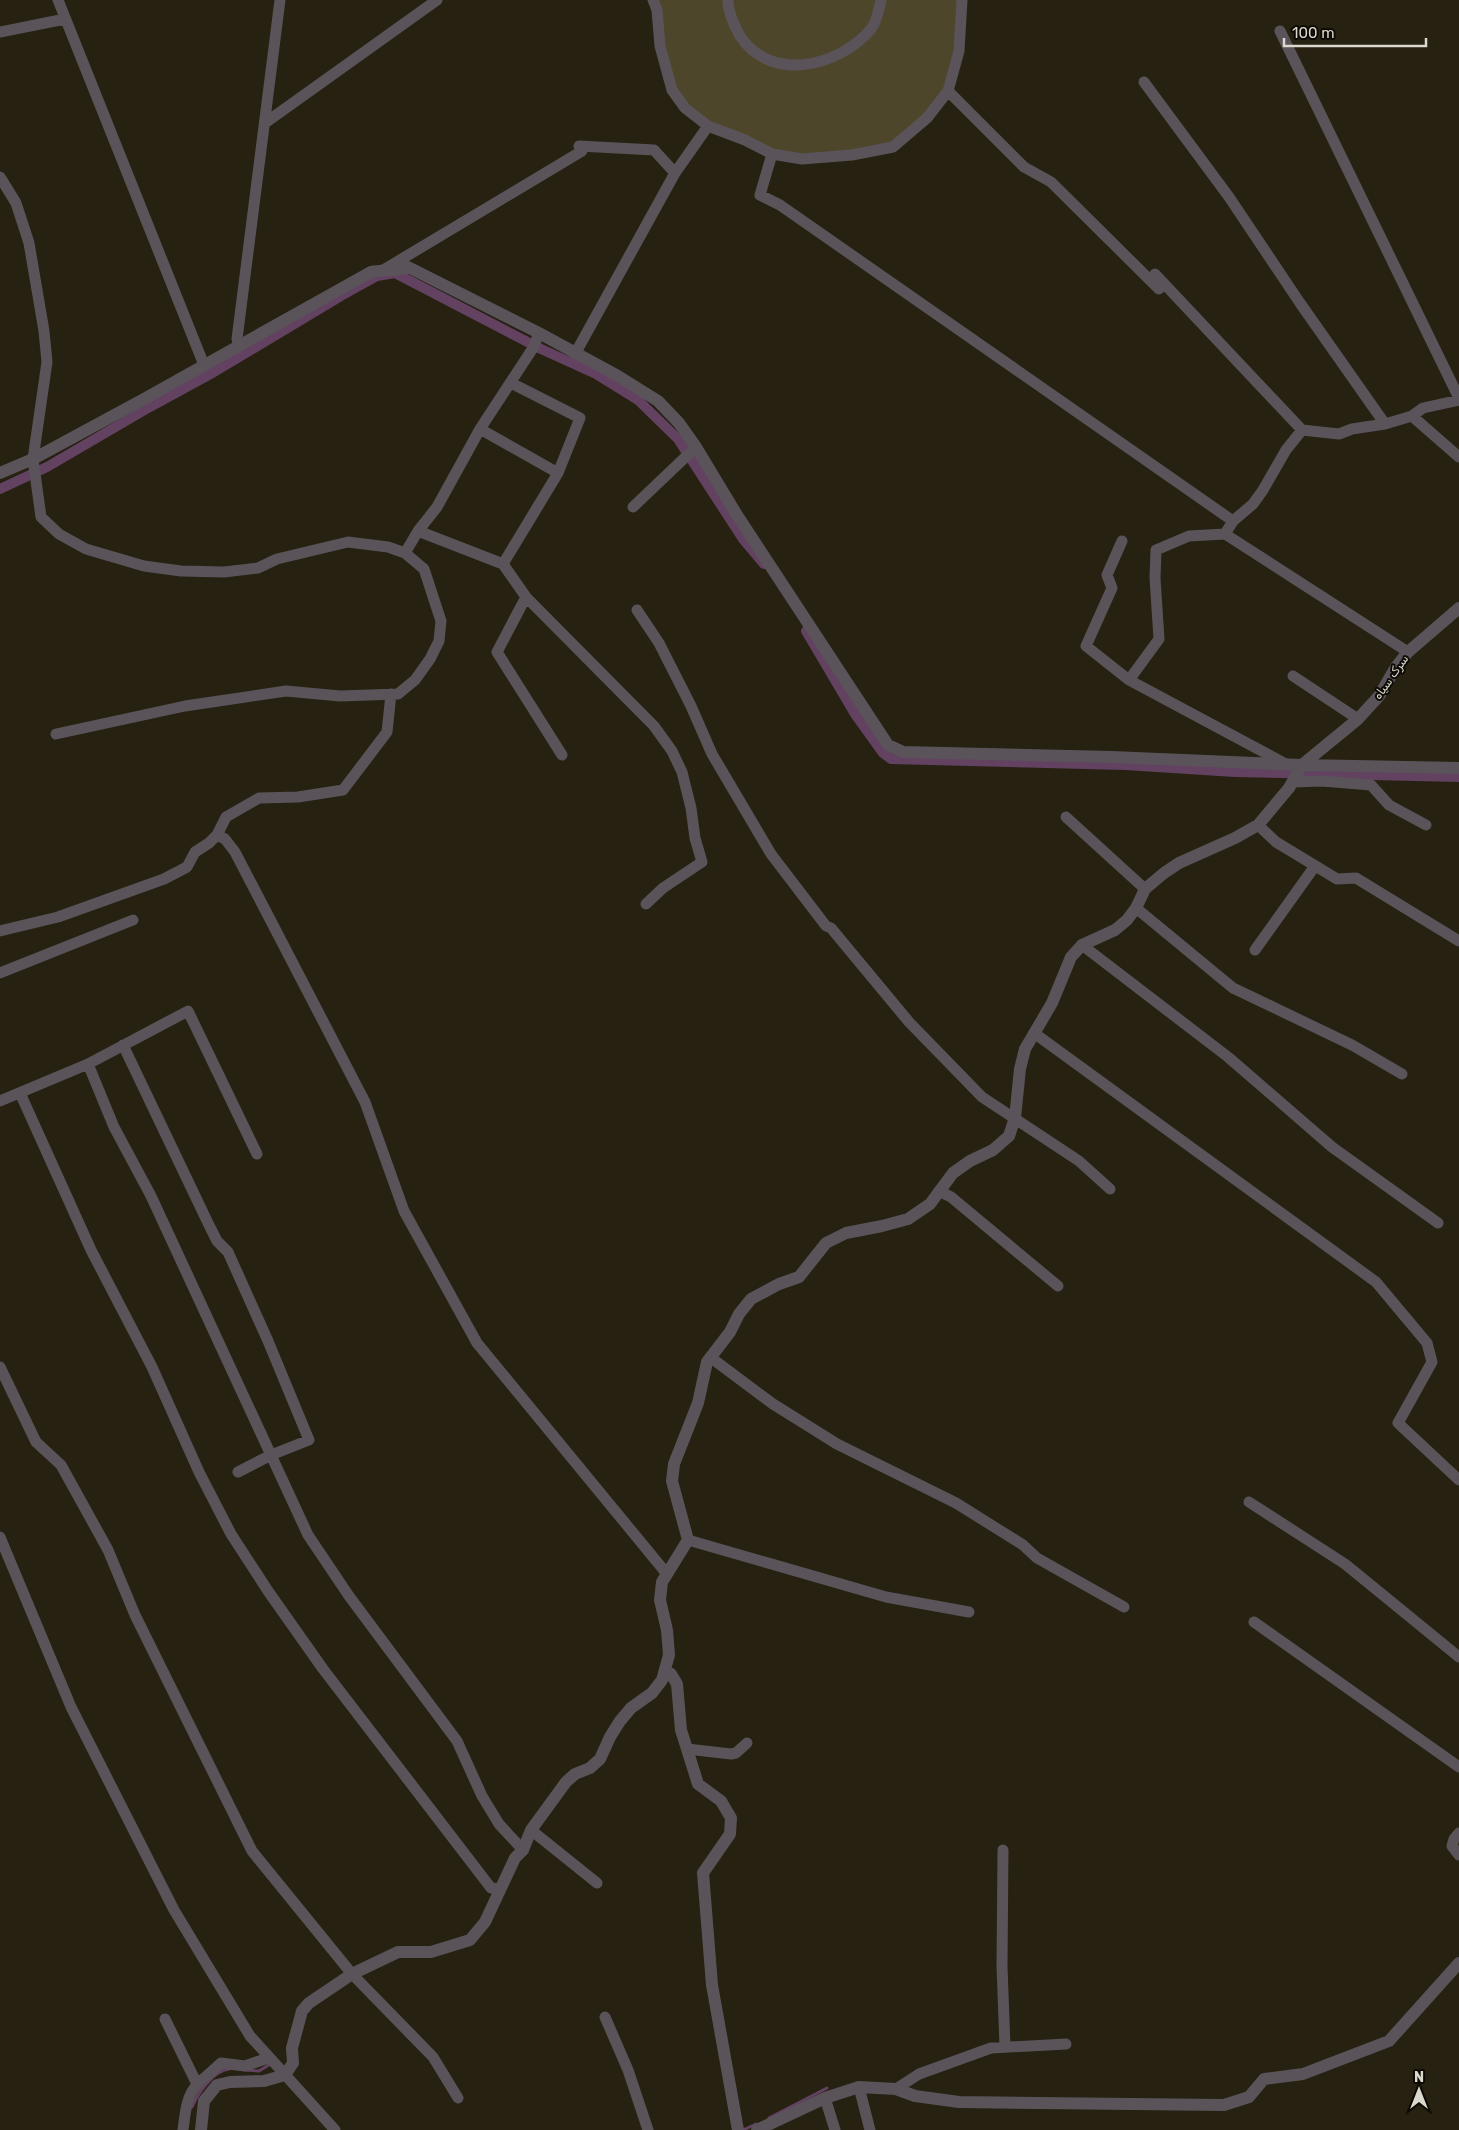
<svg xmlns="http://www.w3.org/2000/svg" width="1459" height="2130" font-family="Rubik,Vazirmatn,sans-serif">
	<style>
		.green { fill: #4e462b }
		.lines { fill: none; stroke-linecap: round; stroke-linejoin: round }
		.stream { stroke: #624161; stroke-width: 3 }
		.canal { stroke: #624161; stroke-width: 10 }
		.minor { stroke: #5a535a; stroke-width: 11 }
		.tertiary { stroke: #5a535a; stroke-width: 12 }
		.labels { text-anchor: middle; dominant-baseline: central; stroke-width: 4; stroke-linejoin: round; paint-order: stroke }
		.street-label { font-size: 12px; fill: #dbd8cd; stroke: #0d0a05 }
	</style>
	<rect width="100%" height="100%" fill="#262110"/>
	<path class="green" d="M 653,0 L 962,0 L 948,91 L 893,147 L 802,159 L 708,126 L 672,90 Z"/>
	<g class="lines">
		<path class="stream" d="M 245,2070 L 259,2071 L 272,2063
			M 192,2107 C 198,2093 213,2071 229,2069
			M 769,2118 L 827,2088
			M 743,2130 L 756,2124"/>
		<path class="canal" d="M 0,489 L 47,467 L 148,408 L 214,372 L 341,296 L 377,276 L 395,273 L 541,349 L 596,374 L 638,400 L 678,439 L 743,539 L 764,564
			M 806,631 L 855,714 L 883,753 L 891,759 L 1125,765 L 1235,772 L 1459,777"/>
		<path class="minor" d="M 58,0 L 204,365
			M 653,0 L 657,10 L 660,46 L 672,90 L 685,108 L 708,126 L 745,140 L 772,154 L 802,159 L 852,155 L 893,147 L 927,118 L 948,91 L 959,51 L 962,0
			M 728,0 C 728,11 734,26 740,36 C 771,83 839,67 871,29 C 877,22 879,8 881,0
			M 1280,31 L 1459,398
			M 0,32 L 65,19
			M 1144,82 L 1229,197 L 1300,303 L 1385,424
			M 948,91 L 1024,167 L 1051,182 L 1159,289
			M 265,123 L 437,0
			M 772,154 L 760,195 L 780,205 L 1233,521
			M 0,177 L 16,203 L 29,243 L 44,331 L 47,362 L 33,459 L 41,517 L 59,534 L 86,549 L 144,566 L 181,571 L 224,572 L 258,568 L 277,559 L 348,542 L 388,547 L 405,553 L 424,569 L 441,621 L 439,641 L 430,659 L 415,680 L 398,694 L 340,696 L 286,691 L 185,706 L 56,734
			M 385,269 L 582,151 L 579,146 L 654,150 L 675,173 L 708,126
			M 1155,274 L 1302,430 L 1339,434 L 1352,429 L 1385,424 L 1412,416 L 1459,457
			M 239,346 L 237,339 L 280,0
			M 575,354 L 675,173
			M 1412,416 L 1423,408 L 1459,400
			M 480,429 L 558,473
			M 1302,430 L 1286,450 L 1263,490 L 1253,504 L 1233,521 L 1225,534 L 1408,652
			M 633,507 L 696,447
			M 418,531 L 503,564 L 526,597 L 654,726 L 672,751 L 682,772 L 691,808 L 695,838 L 702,862 L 663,888 L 646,904
			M 1122,541 L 1107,575 L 1112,588 L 1086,646 L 1129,680 L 1286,764
			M 405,553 L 418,531 L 437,507 L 480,429 L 533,348 L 539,333
			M 503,564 L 558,473 L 580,418 L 511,383
			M 526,597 L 497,652 L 562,755
			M 637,610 L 659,643 L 691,706 L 712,754 L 771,854 L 826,926 L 831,928 L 909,1022 L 982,1097 L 1079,1161 L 1110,1189
			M 1293,676 L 1358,719
			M 1129,680 L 1159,639 L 1155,578 L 1156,550 L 1189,536 L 1225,534
			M 1293,782 L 1322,781 L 1371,785 L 1389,805 L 1426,825
			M 1066,817 L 1145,889
			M 1258,825 L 1276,842 L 1337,879 L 1356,878 L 1459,941
			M 217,835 L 225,839 L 235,852 L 365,1102 L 404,1211 L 477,1343 L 667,1574
			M 1136,908 L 1233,988 L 1352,1045 L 1402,1074
			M 0,931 L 58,917 L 164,879 L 187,867 L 195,852 L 209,843 L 217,835 L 226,817 L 259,798 L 298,797 L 343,790 L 387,732 L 391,694
			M 1082,945 L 1228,1057 L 1332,1147 L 1438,1223
			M 1255,950 L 1315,866
			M 0,973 L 133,920
			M 1034,1033 L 1376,1282 L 1427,1343 L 1432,1362 L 1398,1423 L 1459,1480
			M 123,1045 L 208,1223 L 217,1241 L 228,1252 L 268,1341 L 309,1440 L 271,1455 L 238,1472
			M 88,1064 L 114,1127 L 151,1196 L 308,1535 L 349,1596 L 457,1741 L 482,1796 L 499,1824 L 523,1850
			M 20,1093 L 91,1250 L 152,1367 L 199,1472 L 231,1534 L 268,1591 L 323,1669 L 491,1888 L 500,1889
			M 0,1101 L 88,1064 L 188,1011 L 257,1154
			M 939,1191 L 951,1197 L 1058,1286
			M 710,1357 L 773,1404 L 837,1444 L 956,1503 L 1023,1545 L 1037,1558 L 1124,1607
			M 0,1367 L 36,1442 L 61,1465 L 108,1550 L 135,1615 L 252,1851 L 352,1974 L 433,2057 L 458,2098
			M 1249,1502 L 1345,1564 L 1459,1657
			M 0,1537 L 71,1707 L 174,1910 L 250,2036 L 335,2130
			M 688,1540 L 886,1597 L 969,1612
			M 1254,1622 L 1459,1767
			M 687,1749 L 731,1754 L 736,1753 L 747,1743
			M 531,1830 L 597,1883
			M 1459,1833 L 1454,1839 L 1452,1846 L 1459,1855
			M 1003,1850 L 1002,1966 L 1005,2047
			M 605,2017 L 628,2070 L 648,2130
			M 165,2019 L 197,2084
			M 859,2087 L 870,2130
			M 896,2089 L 919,2074 L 991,2048 L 1066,2044
			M 825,2098 L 835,2130
			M 183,2130 C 185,2115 186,2096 197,2085 C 204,2077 213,2071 221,2063 L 245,2066 L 268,2058"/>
		<path class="tertiary" d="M 0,473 L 33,459 L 144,399 L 371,272 C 384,270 397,271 408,267 L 539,333 L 618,376 L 658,401 L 679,423 L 696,447 L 737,515 L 888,745 L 903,752 L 1112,757 L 1302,765 L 1459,768
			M 665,1670 L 671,1674 L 677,1684 L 681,1730 L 698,1784 L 721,1801 L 731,1818 L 730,1834 L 703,1873 L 712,1985 L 738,2130
			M 201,2130 L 204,2101 L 217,2085 L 230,2082 L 264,2081 L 285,2075 L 293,2063 L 292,2048 L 302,2011 L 309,2003 L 352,1974 L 398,1952 L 431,1952 L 470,1940 L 485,1922 L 515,1858 L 523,1850 L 531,1830 L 566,1782 L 575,1774 L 590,1768 L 600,1759 L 610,1737 L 620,1721 L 631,1708 L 652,1693 L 662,1680 L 669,1655 L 667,1630 L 660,1600 L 662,1582 L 688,1540 L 672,1481 L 674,1464 L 698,1403 L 707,1362 L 730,1332 L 739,1314 L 751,1299 L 779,1284 L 799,1277 L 826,1243 L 846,1233 L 882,1226 L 908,1219 L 930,1204 L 953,1173 L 970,1161 L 993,1150 L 1009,1136 L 1015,1118 L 1020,1069 L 1025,1049 L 1052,1003 L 1071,957 L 1082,945 L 1115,930 L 1127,920 L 1136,908 L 1145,889 L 1164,873 L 1179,863 L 1235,838 L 1258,825 L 1289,788 L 1302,765 L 1358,719 L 1379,696 L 1396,667 L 1408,652 L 1459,608
			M 757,2130 L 825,2098 L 859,2087 L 896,2089 L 915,2096 L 959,2102 L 1224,2105 L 1249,2097 L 1264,2079 L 1303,2074 L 1389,2041 L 1459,1963"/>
	</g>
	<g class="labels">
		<g class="street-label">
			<text transform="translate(1391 677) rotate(-55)">سرک سیاه</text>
		</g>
	</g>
	<g transform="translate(1419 2090)" stroke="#0d0a05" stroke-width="4" paint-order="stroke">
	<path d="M0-4L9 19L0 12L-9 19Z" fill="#dbd8cd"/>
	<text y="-8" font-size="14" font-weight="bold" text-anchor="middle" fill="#dbd8cd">N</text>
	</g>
	<path d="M1284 38v8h142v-8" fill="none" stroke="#dbd8cd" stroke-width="2.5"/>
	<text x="1292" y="38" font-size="15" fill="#dbd8cd" stroke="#0d0a05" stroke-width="4" paint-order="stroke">100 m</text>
</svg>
